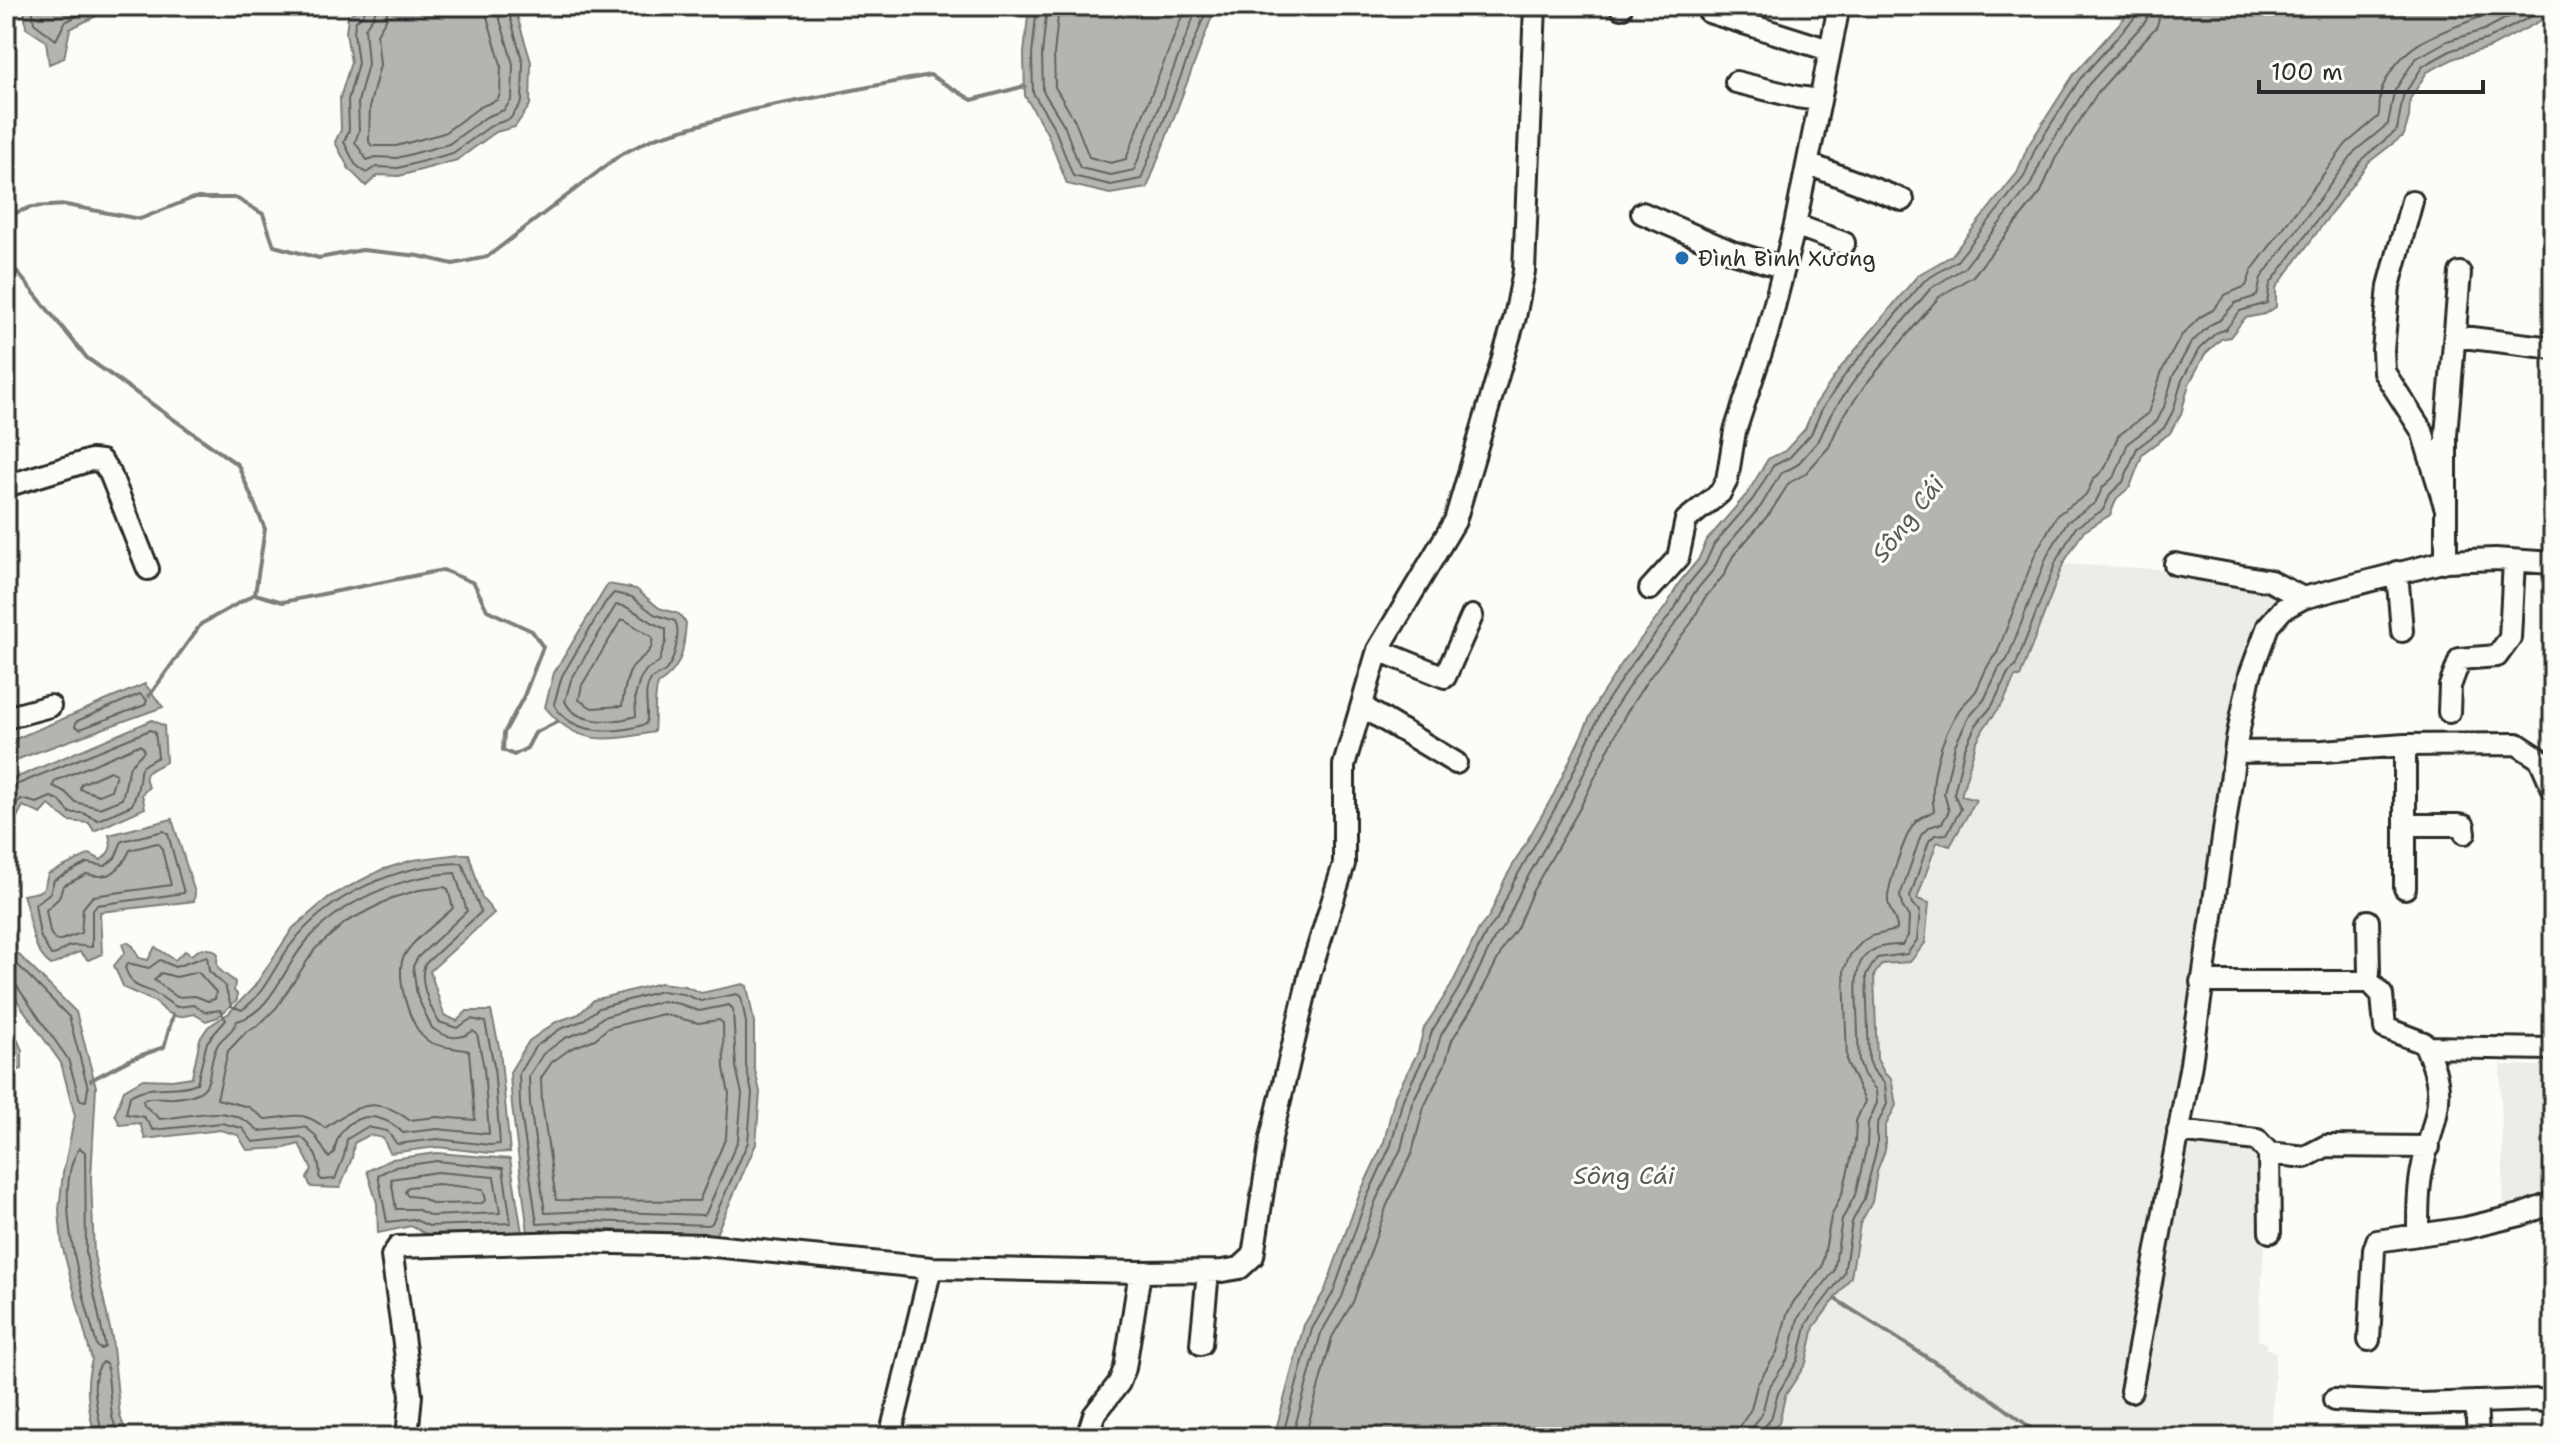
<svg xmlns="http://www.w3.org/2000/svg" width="2559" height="1443" font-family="'Shantell Sans',sans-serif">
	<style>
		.built { fill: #edece8 }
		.water { fill: #b5b4b1; stroke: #7e7d7b; stroke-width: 2 }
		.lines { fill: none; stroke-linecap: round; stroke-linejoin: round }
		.shore { stroke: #626261; stroke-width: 2 }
		.stream { stroke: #7e7d7b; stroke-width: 4 }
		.minor-casing { stroke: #2b2b2b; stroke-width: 26 }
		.minor { stroke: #fdfcf7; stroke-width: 20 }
		.poi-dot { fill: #1f6fb2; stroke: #fdfcf7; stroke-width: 3 }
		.labels { text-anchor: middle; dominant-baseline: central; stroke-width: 6; stroke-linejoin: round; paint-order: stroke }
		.poi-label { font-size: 22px; fill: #2b2b2b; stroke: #fdfcf7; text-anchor: start }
		.water-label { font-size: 24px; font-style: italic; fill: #5b5b5a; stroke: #fdfcf7 }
	</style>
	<rect width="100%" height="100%" fill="#fdfcf7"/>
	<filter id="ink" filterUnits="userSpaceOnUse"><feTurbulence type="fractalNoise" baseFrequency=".0125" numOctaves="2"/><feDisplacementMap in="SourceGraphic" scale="16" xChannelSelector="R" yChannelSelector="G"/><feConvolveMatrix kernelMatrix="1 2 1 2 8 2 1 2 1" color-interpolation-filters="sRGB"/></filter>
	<g filter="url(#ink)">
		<path class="built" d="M 2063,564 L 2176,570 L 2253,583 L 2292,598 L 2264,622 L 2171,1135 L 2258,1148 L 2265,1234 L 2258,1340 L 2267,1343 L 2267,1349 L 2276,1352 L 2271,1437 L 1767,1437 L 1779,1423 L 1785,1397 L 1806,1363 L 1814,1327 L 1851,1277 L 1860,1224 L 1872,1202 L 1877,1171 L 1885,1150 L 1885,1127 L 1896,1105 L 1891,1078 L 1885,1074 L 1877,1059 L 1874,975 L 1881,965 L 1902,963 L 1925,943 L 1929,903 L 1917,899 L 1937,842 L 1975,800 L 1961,796 L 1972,752 L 1983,728 L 2003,703 L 2015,677 L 2020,676 Z
			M 2500,1065 L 2553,1066 L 2553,1197 L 2504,1214 Z"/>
		<path class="water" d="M 24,6 L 39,6 L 40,11 L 48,6 L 116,6 L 70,29 L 64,58 L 49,64 L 46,41 L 26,28 Z
			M 362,6 L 514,6 L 531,62 L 530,105 L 515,127 L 496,132 L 457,160 L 399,176 L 378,175 L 366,186 L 349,169 L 335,142 L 341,130 L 340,98 L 351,62 L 346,33 L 348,16 Z
			M 1029,6 L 1216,6 L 1147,188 L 1110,194 L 1067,184 L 1047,133 L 1025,96 L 1024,54 Z
			M 2135,6 L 2553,6 L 2553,14 L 2491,47 L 2455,58 L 2427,72 L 2410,99 L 2409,117 L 2404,135 L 2369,162 L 2276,288 L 2276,307 L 2265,314 L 2245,318 L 2230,337 L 2221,339 L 2205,354 L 2189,384 L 2181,414 L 2170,433 L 2143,453 L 2130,487 L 2117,498 L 2110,515 L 2083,532 L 2063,564 L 2020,677 L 2015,677 L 2003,703 L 1984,728 L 1976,743 L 1961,796 L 1976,800 L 1950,846 L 1937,842 L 1917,899 L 1929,903 L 1925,943 L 1910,962 L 1882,964 L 1874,975 L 1877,1059 L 1885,1074 L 1891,1078 L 1896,1105 L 1885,1127 L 1885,1150 L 1877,1171 L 1872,1202 L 1860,1224 L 1851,1277 L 1814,1327 L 1806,1363 L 1785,1396 L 1779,1423 L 1767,1437 L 1274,1437 L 1304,1325 L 1325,1290 L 1360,1193 L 1384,1142 L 1395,1096 L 1418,1052 L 1424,1028 L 1451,986 L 1479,929 L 1490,915 L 1505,879 L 1554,794 L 1598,700 L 1622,663 L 1667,605 L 1679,583 L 1698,560 L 1707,540 L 1747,494 L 1768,459 L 1785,451 L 1805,429 L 1815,405 L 1841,367 L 1918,275 L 1951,256 L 2017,173 L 2028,146 L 2074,74 Z
			M 608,584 L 636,589 L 659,608 L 679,614 L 686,623 C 684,650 682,669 658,684 C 653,700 656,715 654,732 C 608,741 577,747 545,707 L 554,673 Z
			M 145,684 L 163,707 L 21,758 L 6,768 L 6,743 Z
			M 152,720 L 164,726 L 166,762 C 156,769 138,770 149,787 L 142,794 L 145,808 L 94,831 L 89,823 L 69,821 L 49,805 L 41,814 L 23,806 L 16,819 L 6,816 L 6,782 Z
			M 172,819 L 195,893 L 194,901 L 100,912 L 102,954 L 88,960 L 80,952 C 68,955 62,962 51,965 C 29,949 32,918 23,895 L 38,892 L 44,888 L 48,874 L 90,854 L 101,860 C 110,853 113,847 109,835 Z
			M 460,854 L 469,854 L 482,898 L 494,913 L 430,971 L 444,1015 L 457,1021 L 467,1011 L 491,1011 L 500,1051 L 510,1152 L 490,1153 L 437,1147 L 390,1153 L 383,1138 L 369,1135 L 354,1143 L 352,1158 L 340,1188 L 311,1187 L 307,1178 L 312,1169 L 299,1144 L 285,1148 L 247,1150 L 238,1135 L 220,1130 L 145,1139 L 140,1123 L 120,1125 L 115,1114 L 124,1090 L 143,1079 L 172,1080 L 192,1077 L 200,1039 L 208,1027 L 229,1013 L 254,987 L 293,928 L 329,897 L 381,870 L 413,860 Z
			M 6,942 L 76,1012 L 96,1087 L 91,1178 L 94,1255 L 112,1338 L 120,1416 L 128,1437 L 95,1437 C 89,1412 84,1385 92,1360 L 62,1245 L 59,1210 L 63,1173 L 75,1116 L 61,1063 L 6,985 Z
			M 127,942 L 133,946 L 139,958 L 148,960 L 155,947 L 175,960 L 185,951 L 191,955 L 202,948 L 214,950 L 218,954 C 214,972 223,971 235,982 L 234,991 L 237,994 L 237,1000 L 218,1017 L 206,1021 L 194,1014 L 178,1017 L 166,1012 L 156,1002 L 124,988 L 114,966 L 125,952 L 122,944 Z
			M 660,983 L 685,986 L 701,993 L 743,984 L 747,986 L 754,1022 L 754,1066 L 760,1092 L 756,1144 L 716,1234 L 587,1229 L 528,1233 L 512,1106 L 510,1072 L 529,1041 L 556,1022 L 579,1014 L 594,1000 Z
			M 6,1014 L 22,1050 L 22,1069 L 6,1074 Z
			M 437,1153 L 510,1159 L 522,1232 L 426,1234 L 411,1226 L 378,1233 L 377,1203 L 367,1171 L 392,1159 Z"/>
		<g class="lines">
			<path class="shore" d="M 32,6 L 34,23 L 56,40 L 65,22 L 98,6
				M 366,6 L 364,13 L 355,22 L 354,33 L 358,63 L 348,100 L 349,130 L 344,142 L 355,164 L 366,173 L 376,167 L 398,168 L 453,153 L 492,125 L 510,119 L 522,102 L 523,63 L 507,6
				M 376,6 L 374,16 L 365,28 L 368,64 L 358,102 L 359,131 L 355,142 L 367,160 L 376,157 L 397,158 L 449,144 L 486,117 L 504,110 L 512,99 L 513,64 L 496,6
				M 388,6 L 386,19 L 377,34 L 380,65 L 370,104 L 369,142 L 372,146 L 396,146 L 444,133 L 480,107 L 497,100 L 500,94 L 501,65 L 484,6
				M 1037,6 L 1032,55 L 1033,93 L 1055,129 L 1073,176 L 1111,185 L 1141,179 L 1208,6
				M 1047,6 L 1042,55 L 1043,91 L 1064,125 L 1080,168 L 1111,175 L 1134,170 L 1198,6
				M 1059,6 L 1054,55 L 1055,87 L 1075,121 L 1089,157 L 1111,163 L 1126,159 L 1186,6
				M 614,593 L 632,597 L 654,614 L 675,621 C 681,632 675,660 666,670 C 662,675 654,674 650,681 C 642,695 650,710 646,724 C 616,734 570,736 554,704 L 562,676 L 605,603 Z
				M 616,605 C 632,605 648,623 666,629 L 666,641 L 659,662 L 646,670 L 640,679 L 635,697 L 636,716 C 615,723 575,725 565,701 L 571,680 Z
				M 621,620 L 625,620 L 652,637 C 655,654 640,655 632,668 C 625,679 624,694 622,706 L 592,708 L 579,700 L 582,685 Z
				M 140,694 L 147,700 L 145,705 L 80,729 L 75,726 L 77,721 Z
				M 139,745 L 143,747 L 144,751 L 130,766 L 122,799 L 99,808 L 75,802 L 65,792 L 53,786 L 55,781 Z
				M 110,771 L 116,774 L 111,790 L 99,795 L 80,789 L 81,784 Z
				M 6,789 L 150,730 L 155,732 L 158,757 C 134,770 143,764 138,787 C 137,792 134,800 132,805 L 98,820 L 83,813 L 70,813 L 59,800 L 51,797 L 37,803 L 21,799 L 12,808 L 6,809
				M 164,831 L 168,834 L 184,893 L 97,905 L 92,912 L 92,947 C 84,947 76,943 67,947 C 60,950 60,955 51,955 L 40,936 L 35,904 L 50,893 L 54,880 L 87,863 L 105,866 L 115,858 L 122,841 Z
				M 157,843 L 161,846 L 171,885 L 93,896 L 83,908 L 81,933 L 58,941 L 54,939 L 50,932 L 46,910 L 59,898 L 63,886 L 87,874 C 109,881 121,870 130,850 Z
				M 462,863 L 481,912 L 425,964 C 418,980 430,1008 439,1022 L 457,1028 L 471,1019 L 485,1022 L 494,1066 L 500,1144 L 490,1145 L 437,1139 L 397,1144 L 387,1131 L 367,1127 L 347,1139 L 344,1156 L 335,1179 L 322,1180 L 319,1177 C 322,1163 312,1145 301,1137 L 253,1142 L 242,1128 L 221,1123 L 153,1130 L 144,1117 L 126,1114 L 130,1096 C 153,1082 173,1093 197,1083 L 207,1042 L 226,1020 L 220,1010 L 205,1012 L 194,1005 L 177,1007 C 169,1004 167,1000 160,996 C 141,984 135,993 125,968 L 128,963 L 149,968 L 160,960 L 175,967 L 207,956 L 209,971 L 225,986 L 231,1006 L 242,1010 C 264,995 274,967 290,946 C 328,894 399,864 462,863 Z
				M 455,873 L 467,911 L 418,957 L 413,966 L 417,996 L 432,1028 C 446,1038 459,1041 473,1031 L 477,1034 L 484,1068 L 489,1134 L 437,1129 L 403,1133 C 377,1106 339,1114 334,1153 L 329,1158 L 314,1134 L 305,1127 L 259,1131 C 230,1102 198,1116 160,1119 L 144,1105 L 143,1100 C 153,1095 164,1099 175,1098 C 221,1094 203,1075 217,1046 C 222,1036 232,1034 237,1021 C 271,1013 284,967 305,943 C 340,901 401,876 455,873 Z
				M 444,887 L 448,889 L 453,908 C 438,923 415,937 404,956 C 394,974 410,1030 428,1041 C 442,1049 456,1047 469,1051 L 475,1120 L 437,1117 L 409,1120 C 376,1094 355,1106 325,1128 C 301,1108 292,1118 265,1119 L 249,1107 L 217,1099 L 228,1051 L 246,1032 L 259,1025 L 277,1007 L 315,949 L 346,922 L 392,898 L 419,890 Z
				M 6,953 L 69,1017 L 88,1088 L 86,1101 L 80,1100 L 68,1059 L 16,985 L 6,981
				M 198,972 L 216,992 L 215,999 L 208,1001 L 195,996 L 177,997 L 154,980 L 161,973 L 176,977 Z
				M 661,991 L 683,994 L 701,1001 L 737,994 L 741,997 L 746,1023 L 746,1066 L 752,1093 L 748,1142 L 712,1223 L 709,1225 L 588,1221 L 537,1224 L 520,1105 L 519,1073 L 535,1047 L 560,1029 L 582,1021 L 599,1008 Z
				M 662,1001 L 680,1004 L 699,1011 L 729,1005 L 733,1009 L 736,1067 L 742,1094 L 738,1140 L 706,1213 L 703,1215 L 588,1211 L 545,1213 L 530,1104 L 529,1076 L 543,1054 L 565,1038 L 587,1030 L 603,1017 Z
				M 663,1014 L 698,1023 L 719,1020 L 723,1023 L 724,1068 L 729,1094 L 726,1137 L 699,1201 L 556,1200 L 542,1103 L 541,1078 L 552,1062 L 570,1049 L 595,1039 L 608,1028 Z
				M 80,1148 L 85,1152 L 86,1255 L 104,1340 L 105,1347 L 101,1349 L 97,1346 C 85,1301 49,1187 80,1148 Z
				M 437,1161 L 503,1168 L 511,1223 L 429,1226 L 413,1219 L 387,1222 L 378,1175 L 394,1167 Z
				M 437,1172 L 494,1177 L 500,1213 L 431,1216 L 416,1209 L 396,1209 L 391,1179 Z
				M 438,1184 L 483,1189 L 486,1200 L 482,1203 L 434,1204 L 419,1197 L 408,1196 L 405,1192 L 408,1187 Z
				M 102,1437 C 100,1415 86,1379 103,1362 L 107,1365 L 112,1417 L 119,1437
				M 1282,1437 L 1312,1329 L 1333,1293 L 1367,1197 L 1391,1145 L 1403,1099 L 1425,1055 L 1432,1031 L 1458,990 L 1486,933 L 1497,919 L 1513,883 L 1561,798 L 1605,704 L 1629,668 L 1674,610 L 1686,587 L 1705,564 L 1714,544 L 1753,499 L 1773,466 L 1790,457 L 1811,434 L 1822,409 L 1847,372 L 1924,281 L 1957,261 L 2024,177 L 2035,149 L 2080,79 L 2138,14 L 2140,6
				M 1292,1437 L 1321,1333 L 1342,1297 L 1376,1200 L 1401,1149 L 1412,1103 L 1434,1059 L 1441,1035 L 1467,994 L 1494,939 L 1506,923 L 1522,887 L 1570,803 L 1614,709 L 1637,674 L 1682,615 L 1694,593 L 1714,569 L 1723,550 L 1761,506 L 1780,474 L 1797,465 L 1819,440 L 1831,414 L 1856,378 L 1931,288 L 1964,268 L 2031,184 L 2045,153 L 2088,85 L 2146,21 L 2150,6
				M 1305,1437 L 1332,1337 L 1353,1302 L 1387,1205 L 1412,1153 L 1424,1107 L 1445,1064 L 1452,1040 L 1477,1000 L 1505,945 L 1517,928 L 1532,892 L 1580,808 L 1625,715 L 1647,681 L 1692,622 L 1704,599 L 1724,575 L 1733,556 L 1770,513 L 1789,483 L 1805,474 L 1829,447 L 1841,420 L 1865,385 L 1939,297 L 1973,276 L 2041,192 L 2055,159 L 2098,92 L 2157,26 L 2162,6
				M 1739,1437 L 1741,1425 L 1751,1409 L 1757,1385 L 1777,1352 L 1787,1314 L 1794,1301 L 1822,1267 L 1831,1217 L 1843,1191 L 1855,1142 L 1856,1121 L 1865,1101 L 1847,1062 L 1844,970 L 1850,955 L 1863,941 L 1871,936 L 1897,930 C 1898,919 1889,913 1888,901 C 1887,887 1905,835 1914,824 C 1919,817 1927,815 1934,811 C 1929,779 1941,737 1959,710 C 1964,703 1971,698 1976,691 C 1983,678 1986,664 1997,653 L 2036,552 L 2057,515 L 2086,495 L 2093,480 L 2105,468 L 2118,436 L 2148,413 L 2162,371 L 2181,336 L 2200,317 L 2213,310 L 2225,295 L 2246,286 L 2252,270 L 2346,144 L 2378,117 C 2381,107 2378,96 2383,86 C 2409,30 2456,32 2504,6
				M 1751,1437 L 1753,1427 L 1762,1414 L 1768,1389 L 1789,1357 L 1798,1318 L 1834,1271 L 1842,1220 L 1855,1195 L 1867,1145 L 1868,1123 L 1877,1103 L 1876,1090 L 1864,1075 L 1859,1061 C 1858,1044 1858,1027 1857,1009 C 1855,971 1854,944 1902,945 L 1908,936 L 1909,917 L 1902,906 L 1900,896 L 1921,835 L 1929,827 L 1942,823 L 1949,811 L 1944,793 L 1955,745 L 1969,717 L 1984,700 L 1999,668 L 2007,660 L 2047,556 L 2067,522 L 2095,503 L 2103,487 L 2115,476 L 2128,443 L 2157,421 L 2164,407 L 2173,376 L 2191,343 L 2210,325 L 2220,320 L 2235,303 L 2257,296 L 2261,278 L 2355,151 L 2388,124 L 2394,92 L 2415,59 L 2447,41 L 2484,30 L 2529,6
				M 1761,1437 L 1762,1430 L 1771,1419 L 1778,1393 L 1798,1360 L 1807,1323 L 1844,1274 L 1852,1222 L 1864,1199 L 1877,1147 L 1877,1125 L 1887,1104 L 1885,1084 L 1873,1070 L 1869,1060 L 1866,975 L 1877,958 L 1907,954 L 1917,940 L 1920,911 L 1912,904 L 1910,897 L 1929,841 L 1935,835 L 1947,834 L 1961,809 L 1954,794 L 1964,750 L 1976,725 L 1992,706 L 2008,673 L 2015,667 L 2057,559 L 2076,527 L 2103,510 L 2111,493 L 2123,482 L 2137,448 L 2164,428 L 2173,411 L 2182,380 L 2199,349 L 2216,333 L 2226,329 L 2240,311 L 2267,303 L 2270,284 L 2363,158 L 2397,130 L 2403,96 L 2423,66 L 2452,50 L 2488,39 L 2547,8 L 2553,7"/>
			<path class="stream" d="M 6,216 L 32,207 L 66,205 L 140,219 L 193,198 L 236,198 L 263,214 L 274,246 L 319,258 L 362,250 L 419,256 L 453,264 L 487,257 L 620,155 L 654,138 L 751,110 L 930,75 L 972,100 L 1025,86
				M 6,235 L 9,262 L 87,358 L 238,465 L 265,529 L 255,594 L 201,624 L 149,696
				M 255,594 L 283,602 L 443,570 L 474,583 L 487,610 L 532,631 L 543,647 L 524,696 L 504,733 L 503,750 L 514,755 L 527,748 L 535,733 L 557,722
				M 91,1080 L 131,1059 L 164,1047 L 173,1015
				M 1835,1299 L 1988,1396 L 2043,1437"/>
			<defs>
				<path id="minor" d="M 1621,6 L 1621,8
					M 1709,12 L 1829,50
					M 1736,82 L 1797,97 L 1820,100
					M 1808,164 L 1903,200
					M 2412,201 L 2389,286 L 2383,350 L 2384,372 L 2422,431 L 2445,506
					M 1642,213 L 1732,252 L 1784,268
					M 1795,225 L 1844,243
					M 2455,336 L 2553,348
					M 6,486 L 91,460 L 101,461 L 110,473 L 148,569
					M 2446,561 L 2446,435 L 2460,273
					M 2175,564 L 2270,581 L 2303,598
					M 2397,572 L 2402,631
					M 1650,589 L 1678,558 L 1686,520 L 1720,493 L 1727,480 L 1735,431 L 1767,334 L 1795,225 L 1839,6
					M 1378,650 L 1445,677 L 1472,616
					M 1363,707 L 1456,763
					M 2449,712 L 2450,686 L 2460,659 L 2497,656 L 2510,638 L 2514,561
					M 6,718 L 50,706
					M 2405,745 L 2405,888
					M 2235,752 L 2323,751 L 2405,745 L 2517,744 L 2540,759 L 2553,789
					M 2405,825 L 2459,825 L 2464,826 L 2465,833
					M 2368,980 L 2382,995 L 2385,1028 L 2424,1043 C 2450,1099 2435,1111 2423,1165 C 2418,1187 2418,1211 2418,1234
					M 2201,982 L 2366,982 L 2369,973 L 2368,921
					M 2426,1047 L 2553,1049
					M 2178,1131 L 2257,1140 L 2269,1153 L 2305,1157 L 2326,1146 L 2429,1147
					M 2269,1153 L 2270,1232
					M 2369,1340 L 2374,1250 L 2377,1241 L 2466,1228 L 2520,1215 L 2553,1203
					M 1201,1344 L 1208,1272
					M 2131,1391 L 2191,1064 L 2237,739 L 2250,675 L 2268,626 L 2283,609 L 2303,598 L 2446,561 L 2495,559 L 2553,563
					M 2334,1400 L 2420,1404 L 2537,1400 L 2553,1402
					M 2476,1402 L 2478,1437
					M 407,1437 L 411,1395 L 392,1256 L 398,1247 L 569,1242 L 704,1245 L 931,1268 L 1140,1272 L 1222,1271 L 1240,1268 L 1253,1256 L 1271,1138 L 1310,973 L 1344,864 L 1344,765 L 1378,650 L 1455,521 L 1515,317 L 1524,271 L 1535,6
					M 890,1437 L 931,1268
					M 1087,1437 L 1094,1415 L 1119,1383 L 1125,1368 L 1140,1272"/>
			</defs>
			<use href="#minor" class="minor-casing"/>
			<use href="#minor" class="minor"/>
		</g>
	</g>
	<circle class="poi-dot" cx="1682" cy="258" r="8"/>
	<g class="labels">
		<g class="poi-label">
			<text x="1698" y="258">Đình Bình Xương</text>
		</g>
		<g class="water-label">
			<text transform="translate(1908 519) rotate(-52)">Sông Cái</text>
			<text x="1624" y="1176">Sông Cái</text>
		</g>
	</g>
	<rect width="2559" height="1443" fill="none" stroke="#fdfcf7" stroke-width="32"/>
	<rect x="16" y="16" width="2527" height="1411" fill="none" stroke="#2b2b2b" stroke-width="3" filter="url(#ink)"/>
	<path d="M2259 80v12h224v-12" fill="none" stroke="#2b2b2b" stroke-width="4"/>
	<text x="2271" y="80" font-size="24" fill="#2b2b2b" stroke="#fdfcf7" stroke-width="6" paint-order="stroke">100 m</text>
</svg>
